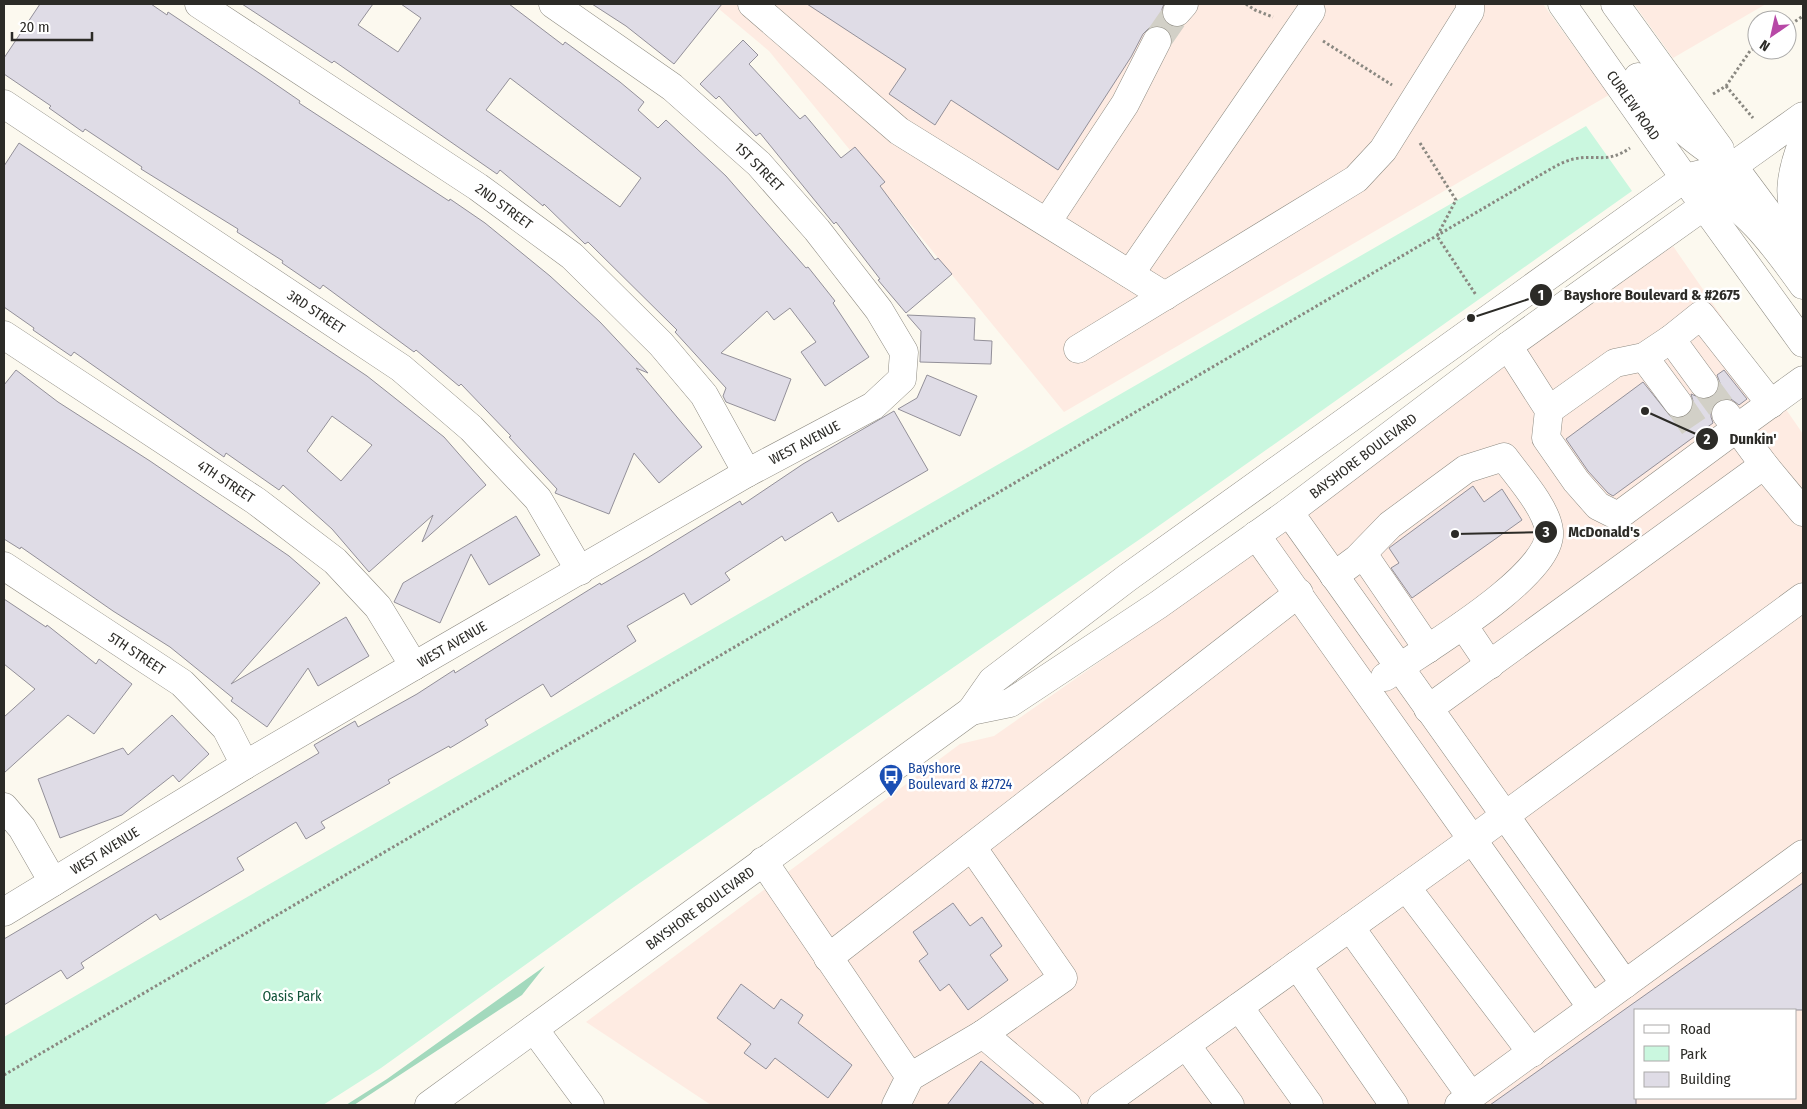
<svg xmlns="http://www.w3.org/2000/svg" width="1807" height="1109" font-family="'Fira Sans Condensed',sans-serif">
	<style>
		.commercial { fill: #feebe2; fill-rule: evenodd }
		.green { fill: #caf7df }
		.forest { fill: #a3d9bd }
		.building { fill: #dfdce6; stroke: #939099; fill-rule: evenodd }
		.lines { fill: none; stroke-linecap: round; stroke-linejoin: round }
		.minor-tunnel { stroke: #d2d0c7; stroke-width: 28; stroke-dasharray: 28 14; stroke-linecap: butt }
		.minor-casing { stroke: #8e8b82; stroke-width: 29 }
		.major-casing { stroke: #8e8b82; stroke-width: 29 }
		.path { stroke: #8a8881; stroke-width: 3; stroke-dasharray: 2.5 2.5; stroke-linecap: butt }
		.minor { stroke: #fff; stroke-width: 28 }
		.major { stroke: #fff; stroke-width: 28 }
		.labels { text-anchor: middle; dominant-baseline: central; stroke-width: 5; stroke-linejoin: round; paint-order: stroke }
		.street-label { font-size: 14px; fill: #2c2b27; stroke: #fff }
		.transit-label { font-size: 14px; fill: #164399; stroke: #fff; text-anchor: start }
		.park-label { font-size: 14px; fill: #115339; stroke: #fff }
		.leader { fill: none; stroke: #2c2b27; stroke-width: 2 }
		.callout-dot { fill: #2c2b27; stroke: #fff; stroke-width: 2 }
		.mark-label { font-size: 15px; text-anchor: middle; font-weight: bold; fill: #fff }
		.callout-label { font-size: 15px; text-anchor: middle; font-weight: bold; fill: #2c2b27; stroke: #fff; stroke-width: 5; stroke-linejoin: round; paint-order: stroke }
	</style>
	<rect width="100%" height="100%" fill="#fcf9ef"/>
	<path class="commercial" d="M 713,4 L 1543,4 L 1609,95 L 1064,412 L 769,51 Z
		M 1634,4 L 1766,4 L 1673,58 Z
		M 1673,246 L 1803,434 L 1803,1105 L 711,1105 L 586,1022 L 960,744 L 994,736 L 1296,524 L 1518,356 ZM 1636,1010 L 1796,1010 L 1796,1098 L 1636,1098 Z"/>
	<path class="green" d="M 1586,126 L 1632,191 L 1143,537 L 634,887 L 381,1068 L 323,1105 L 4,1105 L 4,1037 Z"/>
	<path class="forest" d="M 545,966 L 522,995 L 354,1105 L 346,1105 L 387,1079 Z"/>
	<path class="building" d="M 40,4 L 151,4 L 167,15 L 168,12 L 265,77 L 300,101 L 299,103 L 449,201 L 450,199 L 485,223 L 550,276 L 600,322 L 648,373 L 636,368 L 702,447 L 659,483 L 634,453 L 609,514 L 555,493 L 557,489 L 509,437 L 511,436 L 461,384 L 459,386 L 416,350 L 414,352 L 323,285 L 320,289 L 282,263 L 283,261 L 237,232 L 238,229 L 141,169 L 142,167 L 85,129 L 83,132 L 49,108 L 51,106 L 4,74 L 4,58 Z
		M 242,4 L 373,4 L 358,25 L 398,52 L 421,18 L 401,4 L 509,4 L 563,45 L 565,42 L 620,82 L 644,102 L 638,110 L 658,128 L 666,120 L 726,176 L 806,268 L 808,267 L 835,301 L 833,303 L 869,357 L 825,386 L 801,352 L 816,342 L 790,308 L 774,320 L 767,311 L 721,353 L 791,379 L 775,421 L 726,402 L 723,396 L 726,388 L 675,332 L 677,330 L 588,242 L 585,244 L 544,204 L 543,206 L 500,170 L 497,174 L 334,61 L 332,63 ZM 510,78 L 641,178 L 620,207 L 486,110 Z
		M 592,4 L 722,4 L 674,64 L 626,26 Z
		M 807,4 L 1164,4 L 1162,9 L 1162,17 L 1167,24 L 1177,27 L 1171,36 L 1164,27 L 1157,25 L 1149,28 L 1143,34 L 1131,57 L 1058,170 L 951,100 L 935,125 L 889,94 L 906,69 Z
		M 743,40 L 758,55 L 749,64 L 800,119 L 805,115 L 841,158 L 855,147 L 885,182 L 880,186 L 935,260 L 938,258 L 952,274 L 906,313 L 878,280 L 880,279 L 836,222 L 834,224 L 760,133 L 756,136 L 719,96 L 716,99 L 700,84 Z
		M 19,143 L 367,376 L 444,437 L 486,485 L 422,542 L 433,515 L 369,572 L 332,529 L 283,485 L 279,490 L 226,453 L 224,457 L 74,352 L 71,356 L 33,330 L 34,328 L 4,307 L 4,166 ZM 332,416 L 372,445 L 341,481 L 307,451 Z
		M 907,315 L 975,318 L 974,340 L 992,341 L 991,364 L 920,362 L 921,331 Z
		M 16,370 L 58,402 L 150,461 L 289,556 L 320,583 L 231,684 L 346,617 L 369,656 L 318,686 L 308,668 L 267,727 L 231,701 L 233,698 L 170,647 L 113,611 L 21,547 L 20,549 L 4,539 L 4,385 Z
		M 1724,370 L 1747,399 L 1739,405 L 1731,399 L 1723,399 L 1717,401 L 1711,409 L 1711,417 L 1713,423 L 1613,496 L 1608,493 L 1588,471 L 1566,439 L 1643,382 L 1671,417 L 1679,419 L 1687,416 L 1692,409 L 1693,401 L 1691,394 L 1705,400 L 1713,397 L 1718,390 L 1720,383 L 1717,375 Z
		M 927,375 L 977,396 L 960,436 L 898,409 L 917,398 Z
		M 894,411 L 928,470 L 838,522 L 832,512 L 785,541 L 782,536 L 725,573 L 730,580 L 691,605 L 684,593 L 627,626 L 636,641 L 551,697 L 543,684 L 485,720 L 488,725 L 450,748 L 449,746 L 388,780 L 390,783 L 321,822 L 325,828 L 306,839 L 296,822 L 237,858 L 244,870 L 160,920 L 156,914 L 81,963 L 84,968 L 67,979 L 61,970 L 4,1005 L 4,939 L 319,753 L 314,745 L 355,721 L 358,727 L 417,694 L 454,670 L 455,673 L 600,583 L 601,585 L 649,557 L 740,501 L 742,505 L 803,464 Z
		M 1473,486 L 1484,502 L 1502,489 L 1522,520 L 1412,598 L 1391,568 L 1399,563 L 1389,548 Z
		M 516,516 L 540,555 L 489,585 L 471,554 L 440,623 L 394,602 L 403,583 Z
		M 4,599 L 46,627 L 47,625 L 96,664 L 99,659 L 132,684 L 94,734 L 68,715 L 4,773 L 4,717 L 35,689 L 4,664 Z
		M 172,715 L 209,754 L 179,782 L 173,775 L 122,815 L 60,838 L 38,779 L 123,748 L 128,755 Z
		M 1803,883 L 1803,1010 L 1636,1010 L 1636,1105 L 1490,1105 Z
		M 953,903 L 970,926 L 982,917 L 1002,946 L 990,955 L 1008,980 L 968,1010 L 949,984 L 940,991 L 919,961 L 928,954 L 913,932 Z
		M 741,984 L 774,1009 L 781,999 L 803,1015 L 798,1023 L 852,1065 L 828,1098 L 775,1058 L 766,1069 L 744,1053 L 751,1044 L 717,1018 Z
		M 981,1061 L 1035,1105 L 947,1105 Z"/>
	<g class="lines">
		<path class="minor-tunnel" d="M 1157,41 L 1177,12
			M 1704,384 L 1726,414
			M 1678,403 L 1699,434"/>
		<defs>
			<g id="minor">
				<path id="s1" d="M 199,4 L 478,187 L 572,256 L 661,344 L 704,395 L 747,473"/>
				<path d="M 752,4 L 899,131 L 1165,296"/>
				<path d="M 1177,12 L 1184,4"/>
				<path id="s2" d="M 4,104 L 401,368 L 471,428 L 538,499 L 580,571"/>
				<path d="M 1733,166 L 1803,260"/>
				<path d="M 1704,206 L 1803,343"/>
				<path d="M 1047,222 L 1125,104 L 1157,41"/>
				<path d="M 1130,274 L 1311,11"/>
				<path id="s3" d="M 4,335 L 256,501 L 335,561 L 378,607 L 414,666"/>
				<path d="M 1671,339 L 1704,384"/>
				<path d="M 1508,346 L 1549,410 L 1546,438 L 1576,481 L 1598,506 L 1618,516 L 1737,428 L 1726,414"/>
				<path d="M 1078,349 L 1356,179 L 1383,150 L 1470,11 L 1470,4"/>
				<path d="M 1644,357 L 1678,403"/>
				<path d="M 1549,410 L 1615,363 L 1644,357 L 1671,339 L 1701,315 L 1771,404"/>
				<path d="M 1764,465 L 1737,428 L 1803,380"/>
				<path d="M 1289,512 L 1625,984"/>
				<path d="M 1256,535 L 1592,1008"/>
				<path d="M 1363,554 L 1428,649"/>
				<path id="s4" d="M 4,566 L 182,683 L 226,728 L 245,765"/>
				<path d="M 1334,576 L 1357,559 L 1390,525 L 1466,469 L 1504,457 C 1517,475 1547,508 1549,531 C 1554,575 1419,653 1385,677"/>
				<path d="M 1463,625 L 1490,665"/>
				<path d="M 1428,709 L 1764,465 L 1803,512"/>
				<path d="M 4,807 L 22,828 L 53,882"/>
				<path d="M 972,847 L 1063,978 L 983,1034"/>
				<path d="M 763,861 L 910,1077 L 983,1034 L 1067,1105"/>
				<path d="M 1406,887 L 1532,1053"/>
				<path id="s5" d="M 4,912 L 245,765 L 414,666 L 747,473 L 873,406 L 902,379 L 904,352 L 879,310 L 817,230 L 759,164 L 672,87 L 553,4"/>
				<path d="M 1350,927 L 1471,1096"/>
				<path d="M 828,958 L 1299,593"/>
				<path d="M 1297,965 L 1394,1105"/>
				<path d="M 1239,1007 L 1309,1105"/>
				<path d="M 534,1029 L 590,1105"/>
				<path d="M 1186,1045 L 1230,1105"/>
				<path d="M 896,1105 L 910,1077"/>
				<path d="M 1102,1105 L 1473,839 L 1803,597"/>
				<path d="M 1459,1105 L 1803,854"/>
			</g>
			<g id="major">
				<path id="s6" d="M 1562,4 L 1695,193"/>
				<path d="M 1615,4 L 1720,149"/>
				<path d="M 1638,77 C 1669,120 1688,138 1733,166"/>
				<path d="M 1803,141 C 1790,175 1785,201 1803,234"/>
				<path d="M 1698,184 C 1745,203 1775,246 1803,285"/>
				<path id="s7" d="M 971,711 L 1010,703 L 1158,605 L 1289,512 L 1508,346 L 1704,206 L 1733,166 L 1803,116"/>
				<path id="s8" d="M 429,1105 L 971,711 L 992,681 L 1127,578 L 1685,178 L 1733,166"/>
			</g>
		</defs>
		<use href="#minor" class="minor-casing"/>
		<use href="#major" class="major-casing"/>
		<path class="path" d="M 1246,4 L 1255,10 L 1273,17
			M 1787,27 L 1803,16
			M 1323,41 L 1392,85
			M 1726,86 L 1753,118
			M 1713,94 L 1726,86 L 1750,51 L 1757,46
			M 1420,143 L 1456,200 L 1437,236 L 1476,295
			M 4,1075 L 1542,174 C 1551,169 1563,161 1574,159 C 1596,154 1607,164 1630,148"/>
		<use href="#minor" class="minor"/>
		<use href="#major" class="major"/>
	</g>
	<defs>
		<symbol id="bus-pin" viewBox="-11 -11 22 30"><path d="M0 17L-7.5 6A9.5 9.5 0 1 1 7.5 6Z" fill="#1a4fb4" stroke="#fff"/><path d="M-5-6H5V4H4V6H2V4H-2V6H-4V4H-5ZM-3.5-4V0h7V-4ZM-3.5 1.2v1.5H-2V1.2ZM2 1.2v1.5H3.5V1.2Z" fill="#fff"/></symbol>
	</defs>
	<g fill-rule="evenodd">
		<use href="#bus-pin" x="877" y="762" width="28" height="38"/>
	</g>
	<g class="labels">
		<g class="street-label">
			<text stroke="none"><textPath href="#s6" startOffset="124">CURLEW ROAD</textPath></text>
			<text transform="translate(759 167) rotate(45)">1ST STREET</text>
			<text stroke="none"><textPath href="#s1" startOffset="366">2ND STREET</textPath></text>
			<text stroke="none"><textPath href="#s2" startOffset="375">3RD STREET</textPath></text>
			<text stroke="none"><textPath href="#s5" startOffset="928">WEST AVENUE</textPath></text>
			<text stroke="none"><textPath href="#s7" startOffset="471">BAYSHORE BOULEVARD</textPath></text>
			<text stroke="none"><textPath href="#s3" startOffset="266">4TH STREET</textPath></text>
			<text stroke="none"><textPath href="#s5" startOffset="522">WEST AVENUE</textPath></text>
			<text stroke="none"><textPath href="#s4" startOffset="159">5TH STREET</textPath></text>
			<text stroke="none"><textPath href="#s5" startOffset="118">WEST AVENUE</textPath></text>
			<text stroke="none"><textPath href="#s8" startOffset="335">BAYSHORE BOULEVARD</textPath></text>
		</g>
		<g class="transit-label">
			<text x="908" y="768">Bayshore<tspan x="908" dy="16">Boulevard &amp; #2724</tspan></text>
		</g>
		<g class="park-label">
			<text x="292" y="996">Oasis Park</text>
		</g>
	</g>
	<path class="leader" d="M1471 318L1541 295M1645 411L1707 439M1455 534L1546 532"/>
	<g class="callout-dot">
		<circle cx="1471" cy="318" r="5"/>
		<circle cx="1645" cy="411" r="5"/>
		<circle cx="1455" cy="534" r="5"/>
		<circle cx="1541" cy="295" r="12"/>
		<circle cx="1707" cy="439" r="12"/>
		<circle cx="1546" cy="532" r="12"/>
	</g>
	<g class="mark-label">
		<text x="1541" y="300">1</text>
		<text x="1707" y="444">2</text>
		<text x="1546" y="537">3</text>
	</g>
	<g class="callout-label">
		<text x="1652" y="300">Bayshore Boulevard &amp; #2675</text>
		<text x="1753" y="444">Dunkin'</text>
		<text x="1604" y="537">McDonald's</text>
	</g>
	<rect width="1807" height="1109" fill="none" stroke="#2c2b27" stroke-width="10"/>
	<rect x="1634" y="1009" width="162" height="90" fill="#ffffff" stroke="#abaaa9"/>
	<rect x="1644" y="1025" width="25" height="8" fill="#ffffff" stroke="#abaaa9"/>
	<text x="1680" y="1034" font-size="15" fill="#2c2b27">Road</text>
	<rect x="1644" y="1046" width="25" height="15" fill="#caf7df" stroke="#abaaa9"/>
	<text x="1680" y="1059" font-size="15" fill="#2c2b27">Park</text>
	<rect x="1644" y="1072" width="25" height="15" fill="#dfdce6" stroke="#abaaa9"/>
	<text x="1680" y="1084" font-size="15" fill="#2c2b27">Building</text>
	<g transform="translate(1772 35) rotate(214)"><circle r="24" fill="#ffffff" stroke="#abaaa9"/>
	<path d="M0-4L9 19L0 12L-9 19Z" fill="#b748a6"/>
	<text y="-8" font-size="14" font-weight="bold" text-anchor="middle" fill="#2c2b27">N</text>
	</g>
	<path d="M12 32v8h80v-8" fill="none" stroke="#2c2b27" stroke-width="2.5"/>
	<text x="20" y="32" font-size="15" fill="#2c2b27" stroke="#ffffff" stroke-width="4" paint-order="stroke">20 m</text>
</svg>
